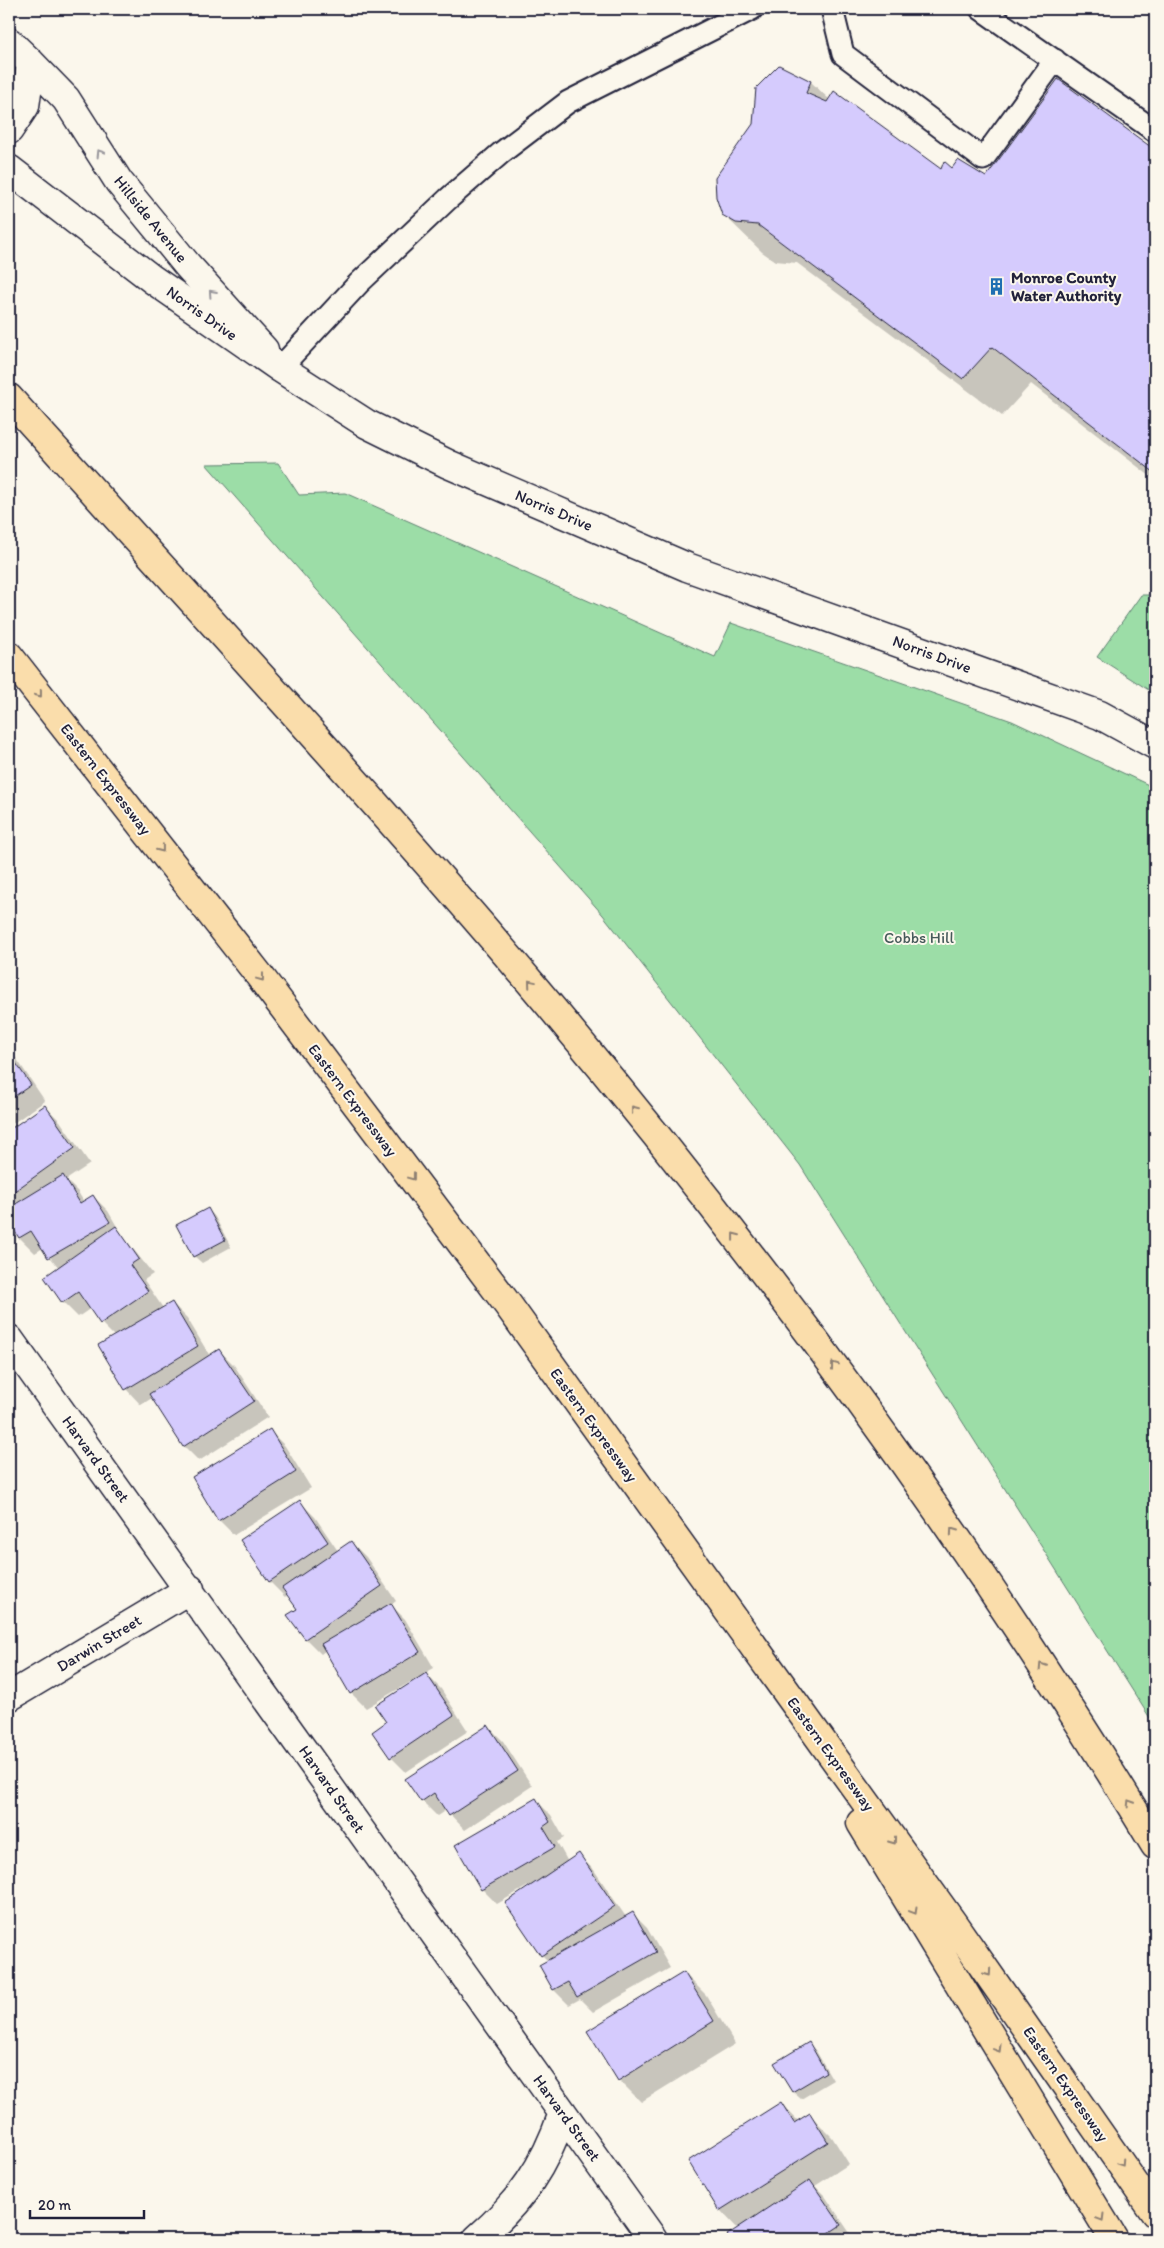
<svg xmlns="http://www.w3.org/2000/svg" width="1164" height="2248" font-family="Itim,sans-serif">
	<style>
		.green { fill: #9cdda7; stroke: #5f8071 }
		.shadow { fill: #0003 }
		.building { fill: #d5cbfd; stroke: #22223b }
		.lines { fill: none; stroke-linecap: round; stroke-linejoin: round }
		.lane-casing { stroke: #22223b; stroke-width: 25 }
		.street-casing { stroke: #22223b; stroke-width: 31 }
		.secondary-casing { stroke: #22223b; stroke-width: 31 }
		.highway-casing { stroke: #22223b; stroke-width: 31 }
		.lane { stroke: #fbf7ec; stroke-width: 21 }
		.street { stroke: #fbf7ec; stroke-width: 28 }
		.secondary { stroke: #fbf7ec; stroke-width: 28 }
		.highway { stroke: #faddab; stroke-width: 28 }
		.oneway { stroke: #99979c }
		.oneway2 { stroke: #8e8073 }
		.labels { text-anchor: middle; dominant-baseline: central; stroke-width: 4; stroke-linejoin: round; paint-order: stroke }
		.street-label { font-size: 16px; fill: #22223b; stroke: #fbf7ec }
		.poi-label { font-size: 16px; font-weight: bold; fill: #22223b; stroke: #fbf7ec; text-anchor: start }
		.park-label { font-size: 16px; fill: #475a5b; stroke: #fbf7ec }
	</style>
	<rect width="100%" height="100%" fill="#fbf7ec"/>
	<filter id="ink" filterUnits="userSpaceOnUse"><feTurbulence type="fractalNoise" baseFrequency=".02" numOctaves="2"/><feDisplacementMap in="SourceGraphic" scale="10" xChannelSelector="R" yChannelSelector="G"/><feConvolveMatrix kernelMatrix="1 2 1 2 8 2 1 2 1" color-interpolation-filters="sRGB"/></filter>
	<g filter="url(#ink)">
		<path class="green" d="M 278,463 L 299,495 L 345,493 L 715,657 L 731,623 L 1012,721 L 1155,788 L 1155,1726 L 800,1165 L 603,915 L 206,464 Z
			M 1141,595 L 1155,595 L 1155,694 L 1097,657 Z"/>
		<path class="shadow" d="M 1059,81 L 1155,151 L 1155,480 L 1031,384 L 1002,416 L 797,263 L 775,261 L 762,252 L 723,214 L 811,82 L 830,100 L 941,171 L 952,170 L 986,179 Z
			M 9,1051 L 16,1058 L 45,1101 L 9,1126 Z
			M 45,1106 L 60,1121 L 90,1164 L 66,1180 L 78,1192 L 84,1202 L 93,1196 L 108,1211 L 122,1235 L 153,1274 L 144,1280 L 163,1308 L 172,1303 L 187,1318 L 210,1356 L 219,1350 L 234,1365 L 268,1417 L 199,1461 L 184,1446 L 152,1398 L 141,1405 L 126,1389 L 100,1346 L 115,1337 L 101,1323 L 91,1308 L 78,1317 L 63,1302 L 59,1268 L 43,1248 L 35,1253 L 20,1238 L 9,1220 L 9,1209 L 18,1204 L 9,1194 L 9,1132 Z
			M 208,1209 L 215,1217 L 231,1247 L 202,1263 L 194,1256 Z
			M 270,1431 L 285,1446 L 311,1488 L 234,1535 L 219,1520 Z
			M 300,1502 L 315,1517 L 338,1551 L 351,1542 L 366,1557 L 396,1601 L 391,1605 L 405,1619 L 434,1668 L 425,1673 L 441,1689 L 468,1731 L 406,1772 L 391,1757 L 387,1722 L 413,1683 L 412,1681 L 366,1708 L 351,1693 L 326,1650 L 321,1654 L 306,1639 L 299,1609 L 288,1594 L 285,1597 L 270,1582 Z
			M 488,1726 L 503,1741 L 532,1786 L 465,1830 L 446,1810 L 437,1816 L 422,1801 Z
			M 536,1800 L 551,1815 L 564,1838 L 557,1842 L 568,1862 L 578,1855 L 594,1870 L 626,1917 L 632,1913 L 647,1928 L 670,1968 L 593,2012 L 580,1999 L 569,2005 L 554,1990 L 541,1965 L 548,1961 L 542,1955 L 528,1886 L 497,1904 L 482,1889 L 456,1846 Z
			M 684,1973 L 706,1995 L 735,2044 L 641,2102 L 619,2080 Z
			M 809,2044 L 816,2051 L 833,2080 L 801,2099 L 793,2092 L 776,2063 Z
			M 781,2103 L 799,2122 L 810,2115 L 832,2137 L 849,2164 L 815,2186 L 825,2196 L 854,2239 L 732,2239 L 729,2235 L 738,2229 L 720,2210 Z"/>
		<path class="building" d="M 779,65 L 811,81 L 806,93 L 827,102 L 834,91 L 941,169 L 944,161 L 952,168 L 958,160 L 986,177 L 1058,79 L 1155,150 L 1155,473 L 992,347 L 963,379 L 758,225 L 736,223 L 722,215 L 716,197 L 715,178 L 753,124 L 756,88 Z
			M 9,1053 L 31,1085 L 9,1100 Z
			M 45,1105 L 75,1148 L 9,1195 L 9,1130 Z
			M 63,1175 L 80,1203 L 93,1195 L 110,1222 L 48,1258 L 31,1231 L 19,1238 L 9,1222 L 9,1208 Z
			M 208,1208 L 225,1240 L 193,1257 L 176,1225 Z
			M 116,1226 L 139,1259 L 130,1265 L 148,1291 L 100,1324 L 78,1292 L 62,1303 L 44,1277 Z
			M 172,1302 L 198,1346 L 125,1390 L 98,1345 Z
			M 219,1349 L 254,1401 L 183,1447 L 149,1394 Z
			M 270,1429 L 296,1472 L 218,1521 L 192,1477 Z
			M 300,1500 L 328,1542 L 269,1582 L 240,1540 Z
			M 351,1541 L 382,1586 L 305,1639 L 287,1615 L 297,1609 L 282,1588 Z
			M 391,1603 L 420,1652 L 350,1694 L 321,1644 Z
			M 426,1673 L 454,1715 L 390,1758 L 372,1732 L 386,1722 L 375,1706 Z
			M 488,1725 L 518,1771 L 449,1816 L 434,1793 L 421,1802 L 405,1779 Z
			M 536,1798 L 550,1822 L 543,1827 L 555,1847 L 481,1890 L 455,1845 Z
			M 579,1853 L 615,1906 L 541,1956 L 505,1903 Z
			M 633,1912 L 656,1952 L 577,1997 L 568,1982 L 553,1990 L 539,1965 Z
			M 684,1972 L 714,2021 L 618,2081 L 587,2031 Z
			M 809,2042 L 826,2072 L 792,2092 L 774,2063 Z
			M 781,2102 L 794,2123 L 810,2113 L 828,2142 L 719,2211 L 688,2161 Z
			M 810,2180 L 841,2225 L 820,2239 L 730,2239 L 727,2235 Z"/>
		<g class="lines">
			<defs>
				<path id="lane" d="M 832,9 L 843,54 L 983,159 L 1055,60
					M 981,9 L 1155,131
					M 280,368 L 359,283 L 448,199 L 501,153 L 568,102 L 752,9"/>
				<path id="street" d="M 9,42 L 31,63 L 25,106 L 9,130
					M 31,63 L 66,99 L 119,182 L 188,266 L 264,350
					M 9,1339 L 653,2239
					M 9,1697 L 190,1589
					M 477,2239 C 521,2201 544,2168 563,2113"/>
				<path id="secondary" d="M 9,169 L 152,279 L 280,368 L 367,424 L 448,464 L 687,567 L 1100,715 L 1155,745"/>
				<path id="highway" d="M 9,398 C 185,594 365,787 535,988 C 763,1258 972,1542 1155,1845
					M 9,656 L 259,975 L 508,1305 L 952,1922 L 1155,2213
					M 861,1823 L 1114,2239"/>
			</defs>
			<use href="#lane" class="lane-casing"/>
			<use href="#street" class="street-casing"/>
			<use href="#secondary" class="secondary-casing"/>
			<use href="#highway" class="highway-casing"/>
			<use href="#lane" class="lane"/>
			<use href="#street" class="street"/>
			<use href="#secondary" class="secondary"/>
			<use href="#highway" class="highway"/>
		</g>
		<defs><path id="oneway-chevron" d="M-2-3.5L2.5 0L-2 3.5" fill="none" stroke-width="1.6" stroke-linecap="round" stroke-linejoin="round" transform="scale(1.25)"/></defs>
		<g class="oneway">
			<use href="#oneway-chevron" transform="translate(100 153) rotate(-122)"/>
			<use href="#oneway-chevron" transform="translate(212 293) rotate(-132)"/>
		</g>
		<g class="oneway2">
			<use href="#oneway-chevron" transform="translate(39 694) rotate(52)"/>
			<use href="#oneway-chevron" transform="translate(161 849) rotate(52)"/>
			<use href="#oneway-chevron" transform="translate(261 978) rotate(53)"/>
			<use href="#oneway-chevron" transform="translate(531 983) rotate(-130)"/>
			<use href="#oneway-chevron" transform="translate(634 1109) rotate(-129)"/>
			<use href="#oneway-chevron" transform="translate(412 1177) rotate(53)"/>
			<use href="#oneway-chevron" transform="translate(735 1236) rotate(-128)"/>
			<use href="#oneway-chevron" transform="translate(834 1365) rotate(-127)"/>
			<use href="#oneway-chevron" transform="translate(953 1531) rotate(-125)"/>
			<use href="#oneway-chevron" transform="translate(1042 1666) rotate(-123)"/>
			<use href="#oneway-chevron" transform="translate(1130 1803) rotate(-122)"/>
			<use href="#oneway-chevron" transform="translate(893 1841) rotate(54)"/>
			<use href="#oneway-chevron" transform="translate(914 1911) rotate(59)"/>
			<use href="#oneway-chevron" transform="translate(988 1973) rotate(55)"/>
			<use href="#oneway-chevron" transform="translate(998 2049) rotate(59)"/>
			<use href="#oneway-chevron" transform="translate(1121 2163) rotate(56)"/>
			<use href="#oneway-chevron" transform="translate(1101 2218) rotate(59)"/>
		</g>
	</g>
	<defs>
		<symbol id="building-bare" viewBox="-9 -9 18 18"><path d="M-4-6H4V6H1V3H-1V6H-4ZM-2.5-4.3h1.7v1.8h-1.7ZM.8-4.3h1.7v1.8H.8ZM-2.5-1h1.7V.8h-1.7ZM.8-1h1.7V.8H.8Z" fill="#1f6fb2" stroke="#fbf7ec" stroke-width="2.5" paint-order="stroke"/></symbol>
	</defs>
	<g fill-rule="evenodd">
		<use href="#building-bare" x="984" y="274" width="25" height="25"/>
	</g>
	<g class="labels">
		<g class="street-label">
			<text transform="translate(151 219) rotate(51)">Hillside Avenue</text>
			<text transform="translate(202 313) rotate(35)">Norris Drive</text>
			<text transform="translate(554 510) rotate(23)">Norris Drive</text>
			<text transform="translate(932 654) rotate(20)">Norris Drive</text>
			<text transform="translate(106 779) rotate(52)">Eastern Expressway</text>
			<text transform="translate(353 1100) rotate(53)">Eastern Expressway</text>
			<text transform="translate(594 1425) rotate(54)">Eastern Expressway</text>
			<text transform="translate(96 1459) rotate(54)">Harvard Street</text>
			<text transform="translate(99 1643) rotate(-31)">Darwin Street</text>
			<text transform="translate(831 1754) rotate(54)">Eastern Expressway</text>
			<text transform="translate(332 1789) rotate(55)">Harvard Street</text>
			<text transform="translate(1066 2084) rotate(55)">Eastern Expressway</text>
			<text transform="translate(567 2118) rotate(54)">Harvard Street</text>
		</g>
		<g class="poi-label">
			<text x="1011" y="277">Monroe County<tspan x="1011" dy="18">Water Authority</tspan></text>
		</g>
		<g class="park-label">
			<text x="919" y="937">Cobbs Hill</text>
		</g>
	</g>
	<rect width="1164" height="2248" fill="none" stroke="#fbf7ec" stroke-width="30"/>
	<rect x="15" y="15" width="1134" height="2218" fill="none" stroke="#22223b" stroke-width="2" filter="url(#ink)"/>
	<path d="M30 2210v8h114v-8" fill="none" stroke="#22223b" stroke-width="2.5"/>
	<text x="38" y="2210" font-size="15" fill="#22223b" stroke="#fbf7ec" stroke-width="4" paint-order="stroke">20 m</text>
</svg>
